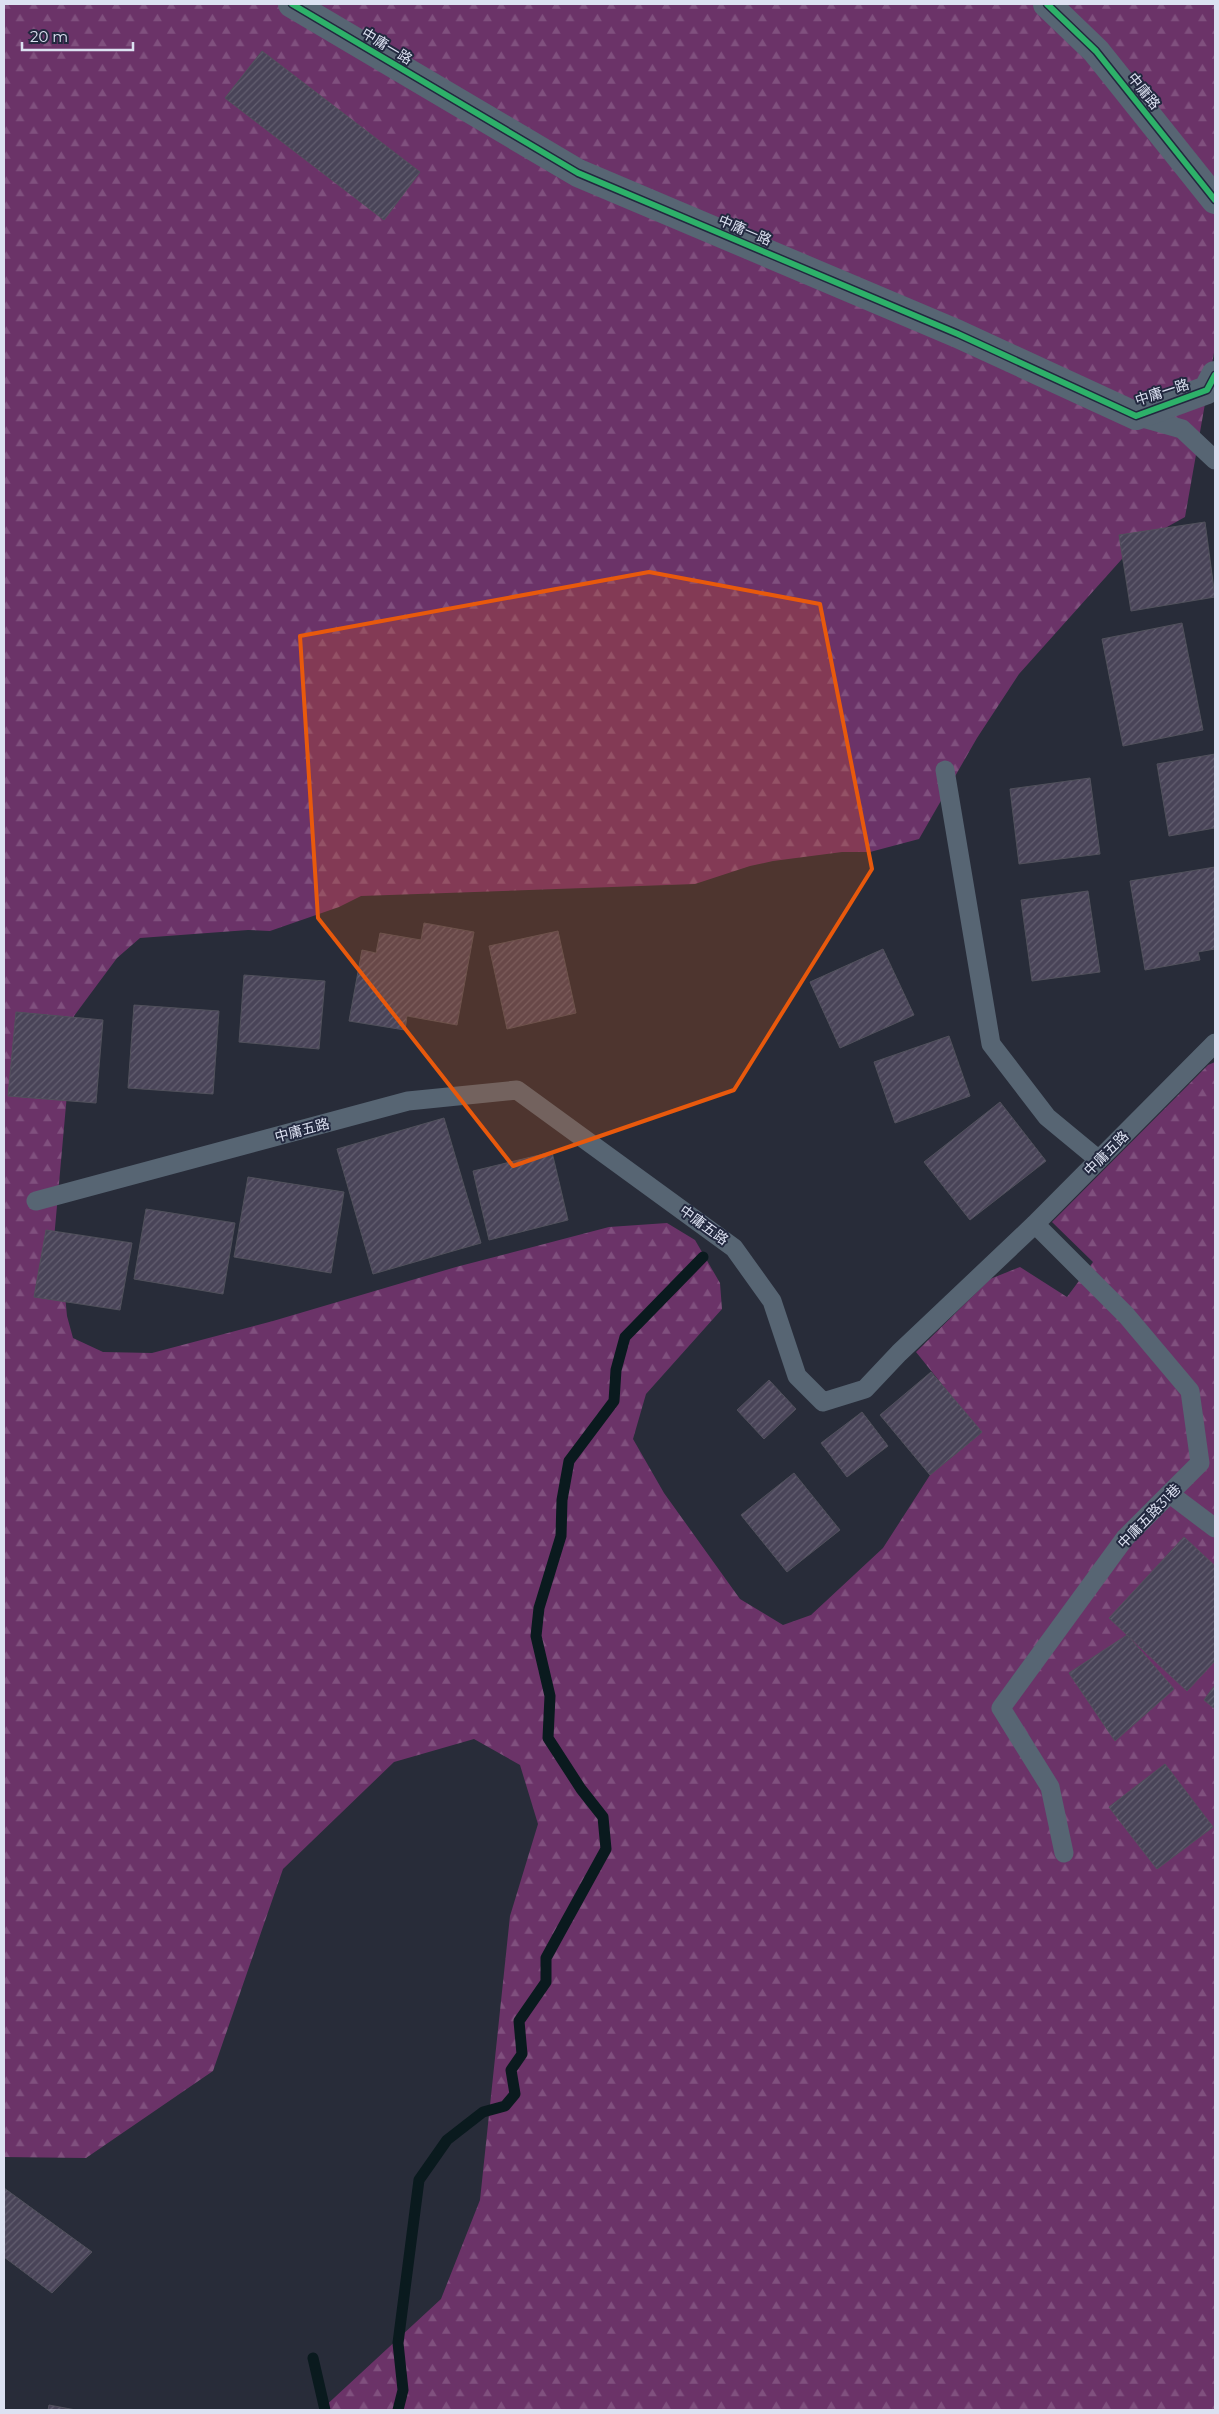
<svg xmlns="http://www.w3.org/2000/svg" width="1219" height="2414" font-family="Montserrat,'Noto Sans TC',sans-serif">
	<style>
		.forest { fill: url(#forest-firs) }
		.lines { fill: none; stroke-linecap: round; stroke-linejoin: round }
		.stream { stroke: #0a1a1e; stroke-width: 11 }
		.building { fill: url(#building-hatch); stroke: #51515c }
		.lane { stroke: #576573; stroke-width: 19 }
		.street { stroke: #576573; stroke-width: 28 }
		.cycleway-casing { stroke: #22283f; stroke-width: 9 }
		.cycleway { stroke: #2db169; stroke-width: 6 }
		.marked { fill: #e8590c; fill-opacity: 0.2; stroke: #e8590c; stroke-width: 4; stroke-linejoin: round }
		.labels { text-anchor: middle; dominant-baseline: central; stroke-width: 4; stroke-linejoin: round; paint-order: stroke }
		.street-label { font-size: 14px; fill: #dce1f1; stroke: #22283f }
	</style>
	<defs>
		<pattern id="forest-firs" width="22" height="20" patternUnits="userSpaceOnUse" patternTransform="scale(1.25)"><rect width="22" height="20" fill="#6b3368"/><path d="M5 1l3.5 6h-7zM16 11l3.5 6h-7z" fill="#80507e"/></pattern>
		<pattern id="building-hatch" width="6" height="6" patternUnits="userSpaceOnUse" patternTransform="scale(1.25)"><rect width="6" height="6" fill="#494458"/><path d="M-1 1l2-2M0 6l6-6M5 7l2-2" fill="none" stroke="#635f70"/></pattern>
	</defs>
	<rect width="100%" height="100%" fill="#282c39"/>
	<path class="forest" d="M 4,4 L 1215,4 L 1215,347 L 1185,517 L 1149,537 L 1130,550 L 1019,674 L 977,738 L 919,839 L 870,852 L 842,852 L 773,861 L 750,866 L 695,884 L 361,896 L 339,907 L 270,931 L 248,930 L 140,938 L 117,958 L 74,1016 L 54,1239 L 65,1295 L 67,1316 L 73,1338 L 103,1352 L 152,1353 L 273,1321 L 456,1267 L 609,1227 L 667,1223 L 695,1240 L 720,1283 L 722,1309 L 646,1394 L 633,1439 L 664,1493 L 740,1599 L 783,1625 L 811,1615 L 883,1548 L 930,1475 L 981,1433 L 916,1352 L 990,1279 L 1020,1267 L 1067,1297 L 1093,1262 L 1052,1222 L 1208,1065 L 1215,1062 L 1215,2410 L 321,2410 L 441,2299 L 480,2200 L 510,1916 L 538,1824 L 520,1765 L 474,1739 L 394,1762 L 283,1869 L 213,2071 L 86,2158 L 4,2157 Z"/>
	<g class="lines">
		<path class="stream" d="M 313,2358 L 325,2410
			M 398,2410 L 403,2390 L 398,2343 L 419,2180 L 447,2140 L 483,2112 L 505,2106 L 515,2094 L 511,2070 L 522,2054 L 519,2021 L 546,1982 L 546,1958 L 606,1849 L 603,1817 L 581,1789 L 548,1738 L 550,1696 L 536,1636 L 539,1608 L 561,1536 L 562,1500 L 569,1461 L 614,1401 L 616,1370 L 625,1337 L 703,1257"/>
	</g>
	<path class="building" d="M 262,51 L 420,172 L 384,220 L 225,98 Z
		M 1205,522 L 1215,597 L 1131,611 L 1119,535 Z
		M 1182,623 L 1203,730 L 1123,746 L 1102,639 Z
		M 1215,754 L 1215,828 L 1169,836 L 1157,764 Z
		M 1090,778 L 1100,854 L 1019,864 L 1010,789 Z
		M 1215,867 L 1215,949 L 1198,952 L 1200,960 L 1145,970 L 1130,881 Z
		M 1088,891 L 1100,972 L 1032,981 L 1021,900 Z
		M 424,923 L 474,932 L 457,1025 L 407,1016 L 405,1030 L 349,1021 L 362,950 L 376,953 L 380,933 L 421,940 Z
		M 558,931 L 576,1013 L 507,1029 L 489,946 Z
		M 883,949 L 914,1015 L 840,1048 L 810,982 Z
		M 244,975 L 325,981 L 319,1049 L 239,1042 Z
		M 134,1005 L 219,1011 L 213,1094 L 128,1088 Z
		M 16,1012 L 103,1020 L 96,1103 L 8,1096 Z
		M 949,1036 L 970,1096 L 895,1123 L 874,1062 Z
		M 1000,1102 L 1046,1161 L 970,1220 L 924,1162 Z
		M 444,1118 L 481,1243 L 373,1274 L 337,1149 Z
		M 552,1152 L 568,1220 L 489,1240 L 473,1171 Z
		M 248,1177 L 344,1192 L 331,1273 L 234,1257 Z
		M 146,1209 L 235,1223 L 223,1294 L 134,1279 Z
		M 46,1230 L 132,1243 L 120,1310 L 34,1297 Z
		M 931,1372 L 982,1432 L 930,1475 L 880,1415 Z
		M 769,1380 L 796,1409 L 764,1439 L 737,1410 Z
		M 862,1412 L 888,1446 L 847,1477 L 821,1443 Z
		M 794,1473 L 840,1530 L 787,1572 L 741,1515 Z
		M 1184,1537 L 1215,1566 L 1215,1661 L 1187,1691 L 1109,1618 Z
		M 1127,1635 L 1174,1689 L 1115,1741 L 1069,1673 Z
		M 1215,1685 L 1215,1709 L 1204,1700 Z
		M 1165,1764 L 1213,1827 L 1157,1869 L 1109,1807 Z
		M 4,2188 L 92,2252 L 52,2293 L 4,2257 Z
		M 49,2405 L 76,2410 L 48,2410 Z"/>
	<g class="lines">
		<path class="lane" d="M 1136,416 L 1182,429 L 1215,460
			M 945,770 L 991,1044 L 1047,1117 L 1099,1160
			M 36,1201 L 408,1101 L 517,1090 L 734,1248 L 772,1301 L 797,1376 L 823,1402 L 865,1389 L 899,1353 L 1035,1224 L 1215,1043
			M 1035,1224 L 1126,1315 L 1190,1391 L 1200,1463 L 1125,1538 L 1001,1708 L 1050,1787 L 1064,1853
			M 1170,1494 L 1215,1528"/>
		<path class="street" d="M 292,4 L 578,173 L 958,334 L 1136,416 L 1207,390 L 1215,375
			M 1047,4 L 1096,51 L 1215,200"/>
		<defs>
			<path id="cycleway" d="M 292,4 L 578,173 L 958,334 L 1136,416 L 1207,390 L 1215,375
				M 1047,4 L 1096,51 L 1215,200"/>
		</defs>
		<use href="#cycleway" class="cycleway-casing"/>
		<use href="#cycleway" class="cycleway"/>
	</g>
	<path class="marked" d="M 649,572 L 820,604 L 872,869 L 734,1090 L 513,1166 L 318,918 L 300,636 Z"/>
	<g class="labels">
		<g class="street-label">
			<text transform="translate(387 46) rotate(31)">中庸一路</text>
			<text transform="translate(1144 91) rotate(51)">中庸路</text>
			<text transform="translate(745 230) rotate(23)">中庸一路</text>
			<text transform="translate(1162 392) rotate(-18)">中庸一路</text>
			<text transform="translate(302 1130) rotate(-15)">中庸五路</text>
			<text transform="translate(1106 1153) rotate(-45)">中庸五路</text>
			<text transform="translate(704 1225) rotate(36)">中庸五路</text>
			<text transform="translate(1149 1516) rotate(-46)">中庸五路31巷</text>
		</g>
	</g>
	<rect width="1219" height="2414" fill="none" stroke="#dce1f1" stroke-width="10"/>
	<path d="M22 42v8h111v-8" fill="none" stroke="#dce1f1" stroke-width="2.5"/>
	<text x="30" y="42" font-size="15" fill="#dce1f1" stroke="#22283f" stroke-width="4" paint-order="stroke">20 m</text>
</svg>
